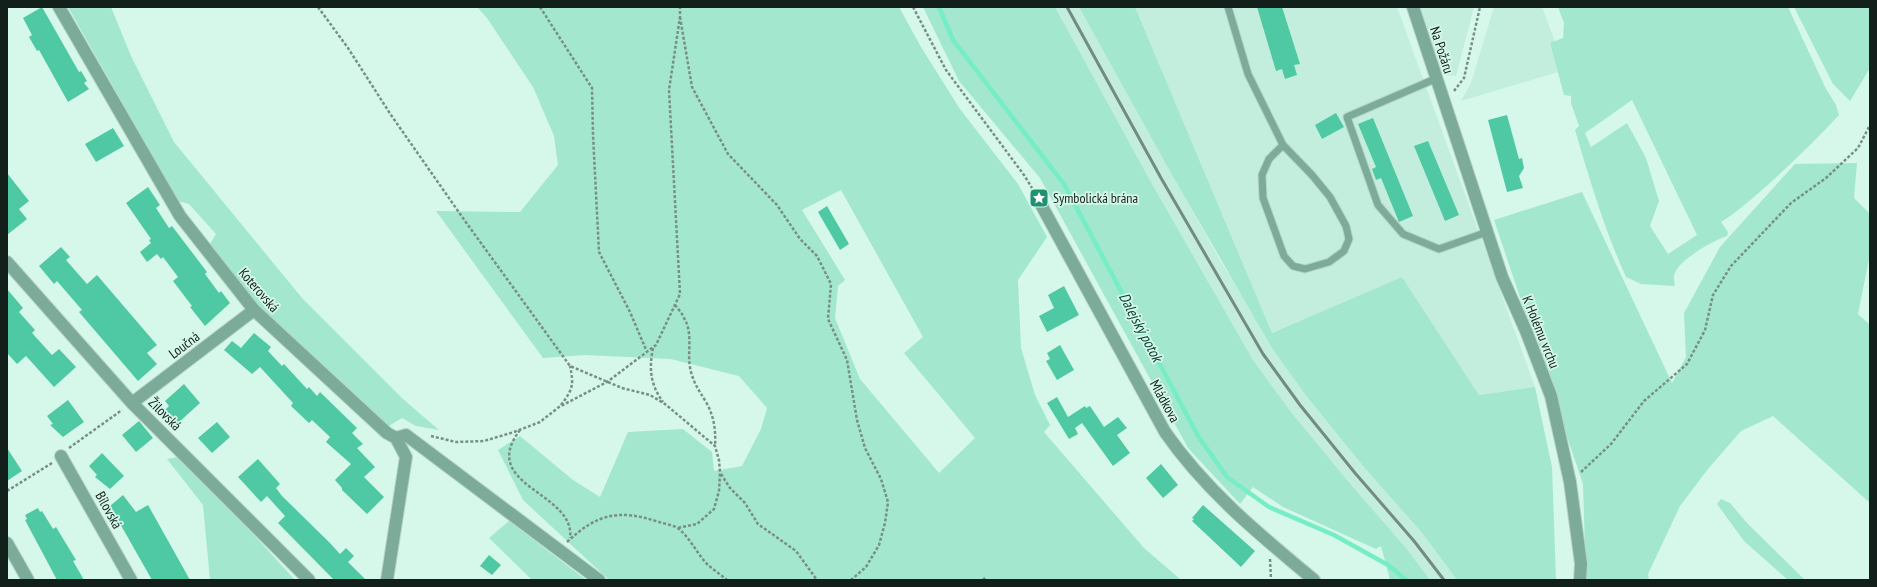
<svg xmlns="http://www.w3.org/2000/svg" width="1877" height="587" font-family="'PT Sans Narrow',sans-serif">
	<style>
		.built { fill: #c3eddd }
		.green { fill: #a2e7ce; fill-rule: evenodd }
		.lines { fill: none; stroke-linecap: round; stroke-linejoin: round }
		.stream { stroke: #76edc6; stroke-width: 4.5 }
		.building { fill: #4fc9a4 }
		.lane-casing { stroke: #b7d5ca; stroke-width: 9 }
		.street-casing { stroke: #b7d5ca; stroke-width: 14 }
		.path { stroke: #788f86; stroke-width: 2.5; stroke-dasharray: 3 2; stroke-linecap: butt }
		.lane { stroke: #7dab9a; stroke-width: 7 }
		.street { stroke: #7dab9a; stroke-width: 12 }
		.rail { stroke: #748b82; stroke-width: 3 }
		.labels { text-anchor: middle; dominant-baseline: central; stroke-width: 3.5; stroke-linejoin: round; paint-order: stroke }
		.street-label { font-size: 14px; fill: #131f1b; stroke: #d6f8eb }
		.poi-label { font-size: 14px; fill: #131f1b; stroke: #d6f8eb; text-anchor: start }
		.water-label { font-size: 15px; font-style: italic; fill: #063e2f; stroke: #d6f8eb }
	</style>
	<rect width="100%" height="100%" fill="#d6f8eb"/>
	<path class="built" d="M 1055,7 L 1079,7 L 1221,262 L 1308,398 L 1363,466 L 1423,534 L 1457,580 L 1430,580 L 1406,548 L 1347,480 L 1291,412 L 1253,360 L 1152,184 Z
		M 1135,7 L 1397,7 L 1535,387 L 1479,395 L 1402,277 L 1272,333 Z
		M 1418,7 L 1474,7 L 1456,76 L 1442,75 Z
		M 1494,7 L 1542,7 L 1555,42 L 1550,43 L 1558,72 L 1461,101 L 1471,83 Z"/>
	<path class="green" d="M 68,7 L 111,7 L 131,56 L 174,142 L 302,298 L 403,399 L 439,430 L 416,426 L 402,418 L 387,427 L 263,312 L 210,244 L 216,234 L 189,204 L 178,201 Z
		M 477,7 L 899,7 L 921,47 L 960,109 L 1018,184 L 1047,237 L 1018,280 L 1021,348 L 1035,395 L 1050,425 L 1044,432 L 1144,548 L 1181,580 L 609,580 L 523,500 L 498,450 L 520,436 L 573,480 L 600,497 L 628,432 L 683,429 L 712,452 L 714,471 L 742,466 L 761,429 L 767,408 L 739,376 L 671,359 L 585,355 L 543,358 L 436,211 L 520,212 L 558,165 L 554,136 L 533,87 L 487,18 ZM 841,190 L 923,337 L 904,353 L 975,438 L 939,473 L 860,379 L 835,318 L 838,286 L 845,280 L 802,210 Z
		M 923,7 L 1055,7 L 1152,184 L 1253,360 L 1291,412 L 1347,480 L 1406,548 L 1430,580 L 1390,580 L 1381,546 L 1376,549 L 1283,507 L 1253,487 L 1240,504 L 1188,448 L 1040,178 L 959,81 Z
		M 1079,7 L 1135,7 L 1272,333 L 1402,277 L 1479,395 L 1535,387 L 1552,467 L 1556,580 L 1457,580 L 1423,534 L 1363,466 L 1308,398 L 1272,348 L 1171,173 Z
		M 1558,7 L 1788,7 L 1825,87 L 1836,105 L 1839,115 C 1815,141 1789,166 1762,190 C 1749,201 1736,213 1721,222 L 1728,232 L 1727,236 C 1714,240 1679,260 1675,273 C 1673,276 1674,282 1675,286 L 1641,284 L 1626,277 C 1604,229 1590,180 1575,130 L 1579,126 L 1571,103 L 1571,96 L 1564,95 L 1550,43 L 1563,38 L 1564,23 ZM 1632,100 L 1697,235 L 1668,254 L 1650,226 L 1659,201 L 1646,158 L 1627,123 L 1591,147 L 1585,133 Z
		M 1794,7 L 1870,7 L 1870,68 L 1850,101 L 1833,84 Z
		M 1857,163 L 1854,198 L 1870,214 L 1870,254 L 1858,314 L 1870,325 L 1870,503 L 1773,416 L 1741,431 L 1708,469 L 1680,506 L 1648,574 L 1649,580 L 1586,580 L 1583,484 L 1494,220 L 1582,192 L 1672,383 L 1686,357 L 1684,313 L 1720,247 L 1795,164 Z
		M 182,456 L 295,580 L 210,580 L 203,505 L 167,459 Z
		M 1721,499 L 1730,503 L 1747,523 L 1805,580 L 1788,580 L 1744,541 L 1717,504 Z
		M 509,521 L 586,580 L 532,580 L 489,538 Z"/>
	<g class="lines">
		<path class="stream" d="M 939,7 L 953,40 L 1064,184 L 1198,436 L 1227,477 L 1269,507 L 1334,535 L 1388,565 L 1406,580"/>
	</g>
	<path class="building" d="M 42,7 L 79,72 L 81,71 L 87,81 L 84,83 L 89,89 L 68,102 L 39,50 L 37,51 L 29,37 L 32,35 L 23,18 Z
		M 1257,7 L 1282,7 L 1300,64 L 1294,65 L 1297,75 L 1285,79 L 1282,69 L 1276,71 Z
		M 1336,113 L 1344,127 L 1322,139 L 1315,125 Z
		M 1507,115 L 1519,159 L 1522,158 L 1524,168 L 1519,176 L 1523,188 L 1507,192 L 1488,120 Z
		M 1373,118 L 1413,216 L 1399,222 L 1381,178 L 1376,180 L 1372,169 L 1376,167 L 1358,124 Z
		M 113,128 L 124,146 L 96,162 L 85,144 Z
		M 1428,141 L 1459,215 L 1445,221 L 1414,146 Z
		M 7,173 L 29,201 L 19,209 L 27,219 L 7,235 Z
		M 148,187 L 160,205 L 156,208 L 169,228 L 172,226 L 207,272 L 205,274 L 219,293 L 221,291 L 230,303 L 205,326 L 190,307 L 192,306 L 173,281 L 178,277 L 163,257 L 161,259 L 157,254 L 147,262 L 140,252 L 151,243 L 149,240 L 151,239 L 126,203 Z
		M 827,206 L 849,244 L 840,250 L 818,212 Z
		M 61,247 L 70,257 L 66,260 L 87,284 L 97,275 L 157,345 L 147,353 L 157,364 L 138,381 L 79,312 L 82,310 L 57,281 L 54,284 L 39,266 Z
		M 1064,286 L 1079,315 L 1047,332 L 1039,316 L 1054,308 L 1048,295 Z
		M 7,289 L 23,308 L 19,312 L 35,330 L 32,333 L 52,355 L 59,349 L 76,367 L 54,387 L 26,356 L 17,364 L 7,353 Z
		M 254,333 L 271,347 L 268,351 L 282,366 L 284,364 L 307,389 L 309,387 L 317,396 L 320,392 L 357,428 L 352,433 L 363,444 L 357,448 L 375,467 L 364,477 L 384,497 L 367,514 L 342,490 L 342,488 L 335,480 L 351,464 L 326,442 L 330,437 L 312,420 L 309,423 L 291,406 L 293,403 L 260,367 L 252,374 L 224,350 L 232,341 L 241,348 Z
		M 1060,345 L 1074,370 L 1057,380 L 1046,361 L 1050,359 L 1047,353 Z
		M 184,384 L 200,403 L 177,424 L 165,410 L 169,406 L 165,401 Z
		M 1057,397 L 1068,417 L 1085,406 L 1086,408 L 1090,406 L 1104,427 L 1118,417 L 1127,428 L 1117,435 L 1130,453 L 1113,466 L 1082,423 L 1075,428 L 1078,434 L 1069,439 L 1047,403 Z
		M 68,400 L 84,422 L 63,437 L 50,425 L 53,424 L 47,416 Z
		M 139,421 L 153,438 L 136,452 L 122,435 Z
		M 217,422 L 230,437 L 212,453 L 198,438 Z
		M 7,448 L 22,471 L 7,481 Z
		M 102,453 L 124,476 L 110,489 L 95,477 L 97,475 L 89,466 Z
		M 258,459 L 280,484 L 276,488 L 282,496 L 330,543 L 340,554 L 346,548 L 354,556 L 348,562 L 366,580 L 334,580 L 278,523 L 285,516 L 267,496 L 261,502 L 238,477 Z
		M 1161,464 L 1178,485 L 1163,498 L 1146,478 Z
		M 123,495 L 136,512 L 148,505 L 190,580 L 152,580 L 110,506 Z
		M 1203,505 L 1255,551 L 1241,567 L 1192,521 L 1194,519 L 1192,518 Z
		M 38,508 L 40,512 L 42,511 L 53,529 L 56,527 L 76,560 L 73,561 L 84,580 L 57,580 L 25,520 L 27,519 L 25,515 Z
		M 489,555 L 501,565 L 492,575 L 480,566 Z"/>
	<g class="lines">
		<defs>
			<path id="lane" d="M 1228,7 L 1248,74 L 1283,145 L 1312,175 L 1330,197 L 1346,226 L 1349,239 L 1344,251 L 1329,262 L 1305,269 L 1293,266 L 1284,256 L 1263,198 L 1262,175 L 1269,159 L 1283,145
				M 1435,79 L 1347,117 L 1378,205 L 1403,234 L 1439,249 L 1487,232"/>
			<path id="street" d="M 59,7 L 180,216 L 254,310 L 387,433 L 396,438 L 406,457 L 387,580
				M 1413,7 L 1502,277 L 1526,331 L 1551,396 L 1570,482 L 1581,564 L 1580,580
				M 1038,199 L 1165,432 C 1206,491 1260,535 1314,580
				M 7,262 L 132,403 L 309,580
				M 132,403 L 254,310
				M 396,438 L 406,435 L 599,580
				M 61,456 L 131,580
				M 7,543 L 28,580"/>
		</defs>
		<use href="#lane" class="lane-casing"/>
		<use href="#street" class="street-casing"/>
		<path class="path" d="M 318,7 L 348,48 L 391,115 L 465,221 L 570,366 L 622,388 L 650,395 L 665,404 L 715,446 L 719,460 L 720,473 L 719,491 L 714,509 L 697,524 L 677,528
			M 540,7 L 592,88 L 593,135 L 599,252 L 630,312 L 647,352
			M 913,7 L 946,70 L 1024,175 L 1032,188
			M 680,17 L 692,87 L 728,154 L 777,205 L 800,239 L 817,256 L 831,284 L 828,319 L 847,360 L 857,420 L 865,448 L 881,479 L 888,502 L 885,523 L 879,545 L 866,567 L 851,580
			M 1454,91 L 1464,78 L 1480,7
			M 675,305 C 678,309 682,313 684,318 C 694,334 686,354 691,372 C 695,386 699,390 706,402 C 714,416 716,430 715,446
			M 653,348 C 649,369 650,384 663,402
			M 561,405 C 573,389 574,385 570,366
			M 520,430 C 477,486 576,492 570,538
			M 431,436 L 456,442 L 484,441 L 514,432 L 540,422 L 559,407 L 607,382 L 656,345 L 680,294 L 669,90 L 680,17 L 680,7
			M 69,448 L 122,410
			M 1581,472 L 1611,444 L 1644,401 L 1687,364 L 1705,330 L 1713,295 L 1731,266 L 1791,203 L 1826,178 L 1858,148 L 1870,125
			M 721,474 L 730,488 L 745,503 L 758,524 L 796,551 L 817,580
			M 7,491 L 52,463
			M 567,542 C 598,513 619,509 659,522 C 665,524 674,525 679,529 C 691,539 697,554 708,565 C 714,570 721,575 727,580
			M 1270,559 L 1271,580
			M 983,580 L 986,577"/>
		<use href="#lane" class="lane"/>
		<use href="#street" class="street"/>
		<path class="rail" d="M 1067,7 L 1161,178 L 1263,354 L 1300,405 L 1355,473 L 1414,541 L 1444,580"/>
	</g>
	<defs>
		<symbol id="sight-square" viewBox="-11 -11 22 22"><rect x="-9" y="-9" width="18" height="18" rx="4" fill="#209172" stroke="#d6f8eb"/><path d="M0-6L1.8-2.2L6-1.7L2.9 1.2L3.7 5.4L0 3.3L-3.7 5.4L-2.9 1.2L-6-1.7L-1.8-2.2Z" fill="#fff"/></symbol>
	</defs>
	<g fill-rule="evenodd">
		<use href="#sight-square" x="1028" y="187" width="22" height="22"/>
	</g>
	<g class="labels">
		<g class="street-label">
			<text transform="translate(1442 50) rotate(72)">Na Požáru</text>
			<text transform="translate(259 290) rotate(49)">Koterovská</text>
			<text transform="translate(1541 332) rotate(68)">K Holému vrchu</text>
			<text transform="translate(184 345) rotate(-37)">Loučná</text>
			<text transform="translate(1165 401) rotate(61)">Mládkova</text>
			<text transform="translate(165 414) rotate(45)">Žilovská</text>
			<text transform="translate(109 510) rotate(61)">Bílovská</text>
		</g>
		<g class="poi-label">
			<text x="1053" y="198">Symbolická brána</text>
		</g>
		<g class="water-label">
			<text transform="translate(1141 327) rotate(62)">Dalejský potok</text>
		</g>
	</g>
	<rect width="1877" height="587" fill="none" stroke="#131f1b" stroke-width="16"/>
</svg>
